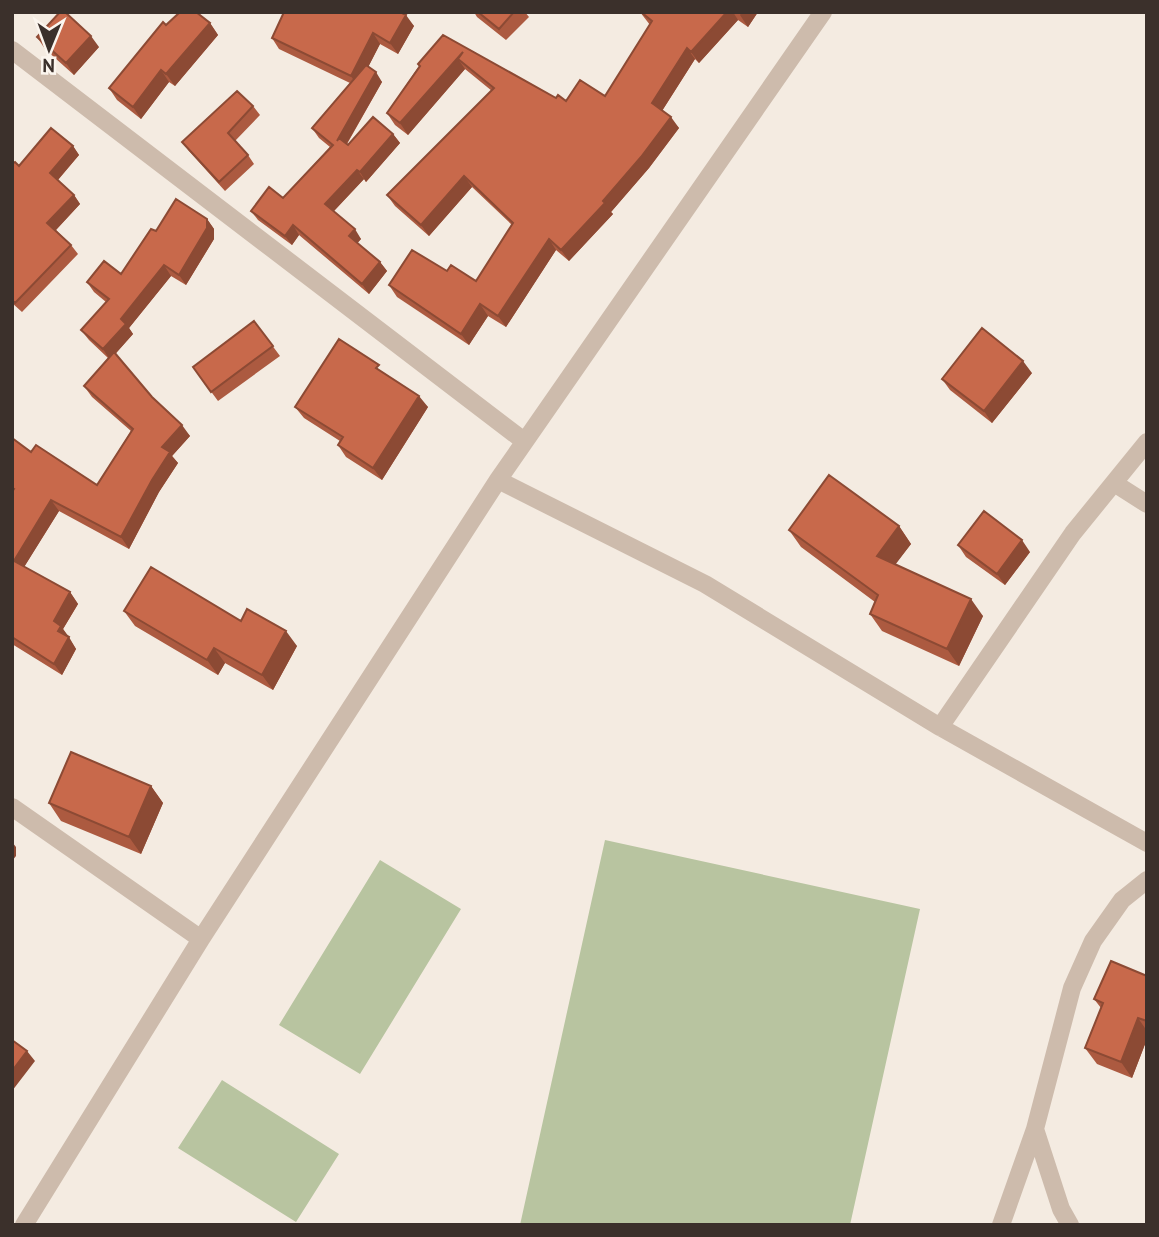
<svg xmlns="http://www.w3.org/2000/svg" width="1159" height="1237" font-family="'PT Sans',sans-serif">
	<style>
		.green { fill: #b8c4a0 }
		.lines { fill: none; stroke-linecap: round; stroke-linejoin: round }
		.minor { stroke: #cdbbac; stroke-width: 18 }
		.wall { fill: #ac5a40 }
		.shaded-wall { fill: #8c4a34 }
		.building { fill: #c8694b; stroke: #8c4a34; stroke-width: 2 }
	</style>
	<rect width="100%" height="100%" fill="#f4ebe1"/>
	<path class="green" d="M 605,840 L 920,909 L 850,1225 L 520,1225 Z
		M 380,860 L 461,909 L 360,1074 L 279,1025 Z
		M 222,1080 L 339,1154 L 296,1222 L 178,1148 Z"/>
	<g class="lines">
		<path class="minor" d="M 12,50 L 524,441
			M 498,480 L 705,584 L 940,727 L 1147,843
			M 1114,483 L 1147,504
			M 940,727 L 1073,533 L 1147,442
			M 12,807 L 201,939
			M 24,1225 L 201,939 L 498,480 L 823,12
			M 1001,1225 L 1035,1129
			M 1070,1225 L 1061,1209 L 1035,1129 L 1072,988 L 1093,941 L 1122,900 L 1147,880"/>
	</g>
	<path class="wall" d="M 279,12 L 400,12 L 414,26 L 398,54 L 380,44 L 368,67 L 382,82 L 347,144 L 348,145 L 393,134 L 400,143 L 366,182 L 364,179 L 334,211 L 361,239 L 357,243 L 380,262 L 387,271 L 369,294 L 299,235 L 292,245 L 258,220 L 251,211 L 283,198 L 330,147 L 319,138 L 312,128 L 350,83 L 279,49 L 272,38 L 283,14 Z
		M 474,12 L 525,12 L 529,17 L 506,40 L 477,17 Z
		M 640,12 L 758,12 L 748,27 L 738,20 L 699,63 L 695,59 L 662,111 L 679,128 L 649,168 L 611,212 L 613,214 L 569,261 L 556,250 L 506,327 L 488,316 L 469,345 L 397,297 L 389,285 L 447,271 L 476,281 L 512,225 L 472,187 L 429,236 L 395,206 L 387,195 L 492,91 L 465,69 L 408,135 L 395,125 L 387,113 L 419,66 L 418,64 L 443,35 L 556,98 L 566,101 L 605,96 L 650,25 Z
		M 210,23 L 218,35 L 175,86 L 169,82 L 141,119 L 117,100 L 109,88 L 166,25 Z
		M 37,37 L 99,47 L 74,75 L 45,49 Z
		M 253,106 L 260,115 L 235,141 L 248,155 L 254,164 L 225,191 L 189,151 L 182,142 Z
		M 73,146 L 79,155 L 58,180 L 74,195 L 80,204 L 56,230 L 71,245 L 78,254 L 22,312 L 12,303 L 12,164 L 19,166 Z
		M 207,219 L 214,229 L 214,239 L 186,285 L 171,276 L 129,328 L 133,334 L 115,354 L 152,397 L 190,436 L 172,456 L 178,463 L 159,492 L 129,549 L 59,511 L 24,567 L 70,592 L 78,604 L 63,629 L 76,649 L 62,675 L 12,644 L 12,438 L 31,452 L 97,485 L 131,431 L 92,397 L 84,386 L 108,358 L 89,340 L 81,330 L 106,302 L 94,292 L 87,282 L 121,274 L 156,231 Z
		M 254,321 L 280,356 L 218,401 L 193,367 Z
		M 1032,373 L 992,423 L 950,390 L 942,379 Z
		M 385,374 L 428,407 L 382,480 L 346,457 L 338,445 L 340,441 L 304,418 L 295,407 Z
		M 899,526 L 911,544 L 895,564 L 983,616 L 959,666 L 882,631 L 870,614 L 875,602 L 801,547 L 789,530 Z
		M 958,545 L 1030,552 L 1005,585 L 966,557 Z
		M 124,611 L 241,621 L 297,646 L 273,690 L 225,663 L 218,675 L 135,626 Z
		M 151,786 L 163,803 L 141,854 L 61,821 L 49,803 Z
		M 1147,976 L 1147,1039 L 1132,1078 L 1097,1064 L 1085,1048 L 1101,1008 L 1094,999 Z"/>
	<path class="shaded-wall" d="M 727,12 L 733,12 L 738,20 L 699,63 L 691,52 Z
		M 742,12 L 758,12 L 748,27 L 740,15 Z
		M 406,15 L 414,26 L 398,54 L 390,43 Z
		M 210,23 L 218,35 L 175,86 L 166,74 Z
		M 373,33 L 380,44 L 358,87 L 351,76 Z
		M 91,36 L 99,47 L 74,75 L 66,63 Z
		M 687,48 L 695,59 L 660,114 L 652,103 Z
		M 463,52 L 458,59 L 465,69 L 408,135 L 400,123 Z
		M 161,70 L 169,82 L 141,119 L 133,107 Z
		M 376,72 L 382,82 L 343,150 L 337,141 Z
		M 671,117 L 679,128 L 649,168 L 611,212 L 613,214 L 569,261 L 561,250 L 603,201 Z
		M 393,134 L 400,143 L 366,182 L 360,172 Z
		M 73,146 L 79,155 L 56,182 L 50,173 Z
		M 357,170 L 364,179 L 332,213 L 325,204 Z
		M 464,176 L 472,187 L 429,236 L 421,225 Z
		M 74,195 L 80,204 L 54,232 L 47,223 Z
		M 207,219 L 214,229 L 214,239 L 186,285 L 179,275 Z
		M 293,225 L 299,235 L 292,245 L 285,236 Z
		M 355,229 L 361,239 L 355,246 L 349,236 Z
		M 549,239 L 556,250 L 506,327 L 498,316 Z
		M 380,262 L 387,271 L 369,294 L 362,284 Z
		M 164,265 L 171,276 L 129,328 L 133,334 L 110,360 L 103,349 L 121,319 Z
		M 480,304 L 488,316 L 469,345 L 461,334 Z
		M 1023,361 L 1032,373 L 992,423 L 984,411 Z
		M 419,396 L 428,407 L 382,480 L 373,468 Z
		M 182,425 L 190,436 L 172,456 L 178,463 L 159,492 L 129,549 L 121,537 L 162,447 Z
		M 51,500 L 59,511 L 21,572 L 14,561 Z
		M 899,526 L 911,544 L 889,573 L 877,556 Z
		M 1022,540 L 1030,552 L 1005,585 L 997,574 Z
		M 70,592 L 78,604 L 63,629 L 69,637 L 65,642 L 58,631 L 54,621 Z
		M 971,599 L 983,616 L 959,666 L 947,649 Z
		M 286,631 L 297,646 L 273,690 L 262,675 Z
		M 69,637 L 76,649 L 62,675 L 54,664 Z
		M 214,648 L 225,663 L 218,675 L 207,660 Z
		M 151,786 L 163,803 L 141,854 L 129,837 Z
		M 12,842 L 16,847 L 16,856 L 12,861 Z
		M 1138,1018 L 1147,1031 L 1147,1039 L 1132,1078 L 1121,1062 Z
		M 27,1051 L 35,1061 L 12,1091 L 12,1071 Z"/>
	<path class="building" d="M 60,12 L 65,12 L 91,36 L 66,63 L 37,37 Z
		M 180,12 L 196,12 L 210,23 L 166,74 L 161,70 L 133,107 L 109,88 L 163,22 L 166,25 Z
		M 284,12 L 400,12 L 406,15 L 390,43 L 373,33 L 351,76 L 272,38 Z
		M 478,12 L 514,12 L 499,29 Z
		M 641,12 L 727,12 L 691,52 L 687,48 L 652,103 L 671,117 L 641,157 L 603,201 L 605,203 L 561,250 L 549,239 L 498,316 L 480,304 L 461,334 L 389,285 L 412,250 L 447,271 L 451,265 L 476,281 L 513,223 L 464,176 L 421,225 L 387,195 L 494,88 L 458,59 L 463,52 L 400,123 L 387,113 L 420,66 L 418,64 L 443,35 L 556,98 L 558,95 L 566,101 L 580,80 L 605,96 L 652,21 Z
		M 366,65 L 376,72 L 337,141 L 339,138 L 348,145 L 373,117 L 393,134 L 360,172 L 357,170 L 325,204 L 355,229 L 349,236 L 380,262 L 362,284 L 293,225 L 285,236 L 251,211 L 269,187 L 283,198 L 333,145 L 312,128 Z
		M 237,91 L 253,106 L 228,133 L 248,155 L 219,182 L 182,142 Z
		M 51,128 L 73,146 L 50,173 L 74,195 L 47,223 L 71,245 L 15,303 L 12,300 L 12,164 L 15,162 L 19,166 Z
		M 176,199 L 207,219 L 207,228 L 179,275 L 164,265 L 121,319 L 126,324 L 103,349 L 81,330 L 109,299 L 87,282 L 104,261 L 121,274 L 151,229 L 156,231 Z
		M 254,321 L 273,346 L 211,392 L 193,367 Z
		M 982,328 L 1023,361 L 984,411 L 942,379 Z
		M 339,339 L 379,365 L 376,368 L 419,396 L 373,468 L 338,445 L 343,437 L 295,407 Z
		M 114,352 L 152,397 L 182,425 L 162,447 L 170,452 L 152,480 L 121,537 L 51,500 L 14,561 L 70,592 L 54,621 L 61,626 L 58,631 L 69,637 L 54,664 L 12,637 L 12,492 L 14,489 L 12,488 L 12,438 L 31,452 L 36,445 L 97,485 L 133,429 L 84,386 Z
		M 829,475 L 899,526 L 877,556 L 971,599 L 947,649 L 870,614 L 878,595 L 789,530 Z
		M 984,511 L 1022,540 L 997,574 L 958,545 Z
		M 151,567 L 241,621 L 247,609 L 286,631 L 262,675 L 214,648 L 207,660 L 124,611 Z
		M 71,752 L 151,786 L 129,837 L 49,803 Z
		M 1111,961 L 1147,976 L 1147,1021 L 1138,1018 L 1121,1062 L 1085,1048 L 1103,1003 L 1094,999 Z
		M 12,1040 L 27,1051 L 12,1071 Z"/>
	<rect width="1159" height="1237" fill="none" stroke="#3b302b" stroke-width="28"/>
	<g transform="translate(49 49) rotate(181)" stroke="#fbf5ee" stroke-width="5" paint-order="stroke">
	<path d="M0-5L12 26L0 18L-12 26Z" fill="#3b302b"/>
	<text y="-10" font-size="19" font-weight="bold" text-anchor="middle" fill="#3b302b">N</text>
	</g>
</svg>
